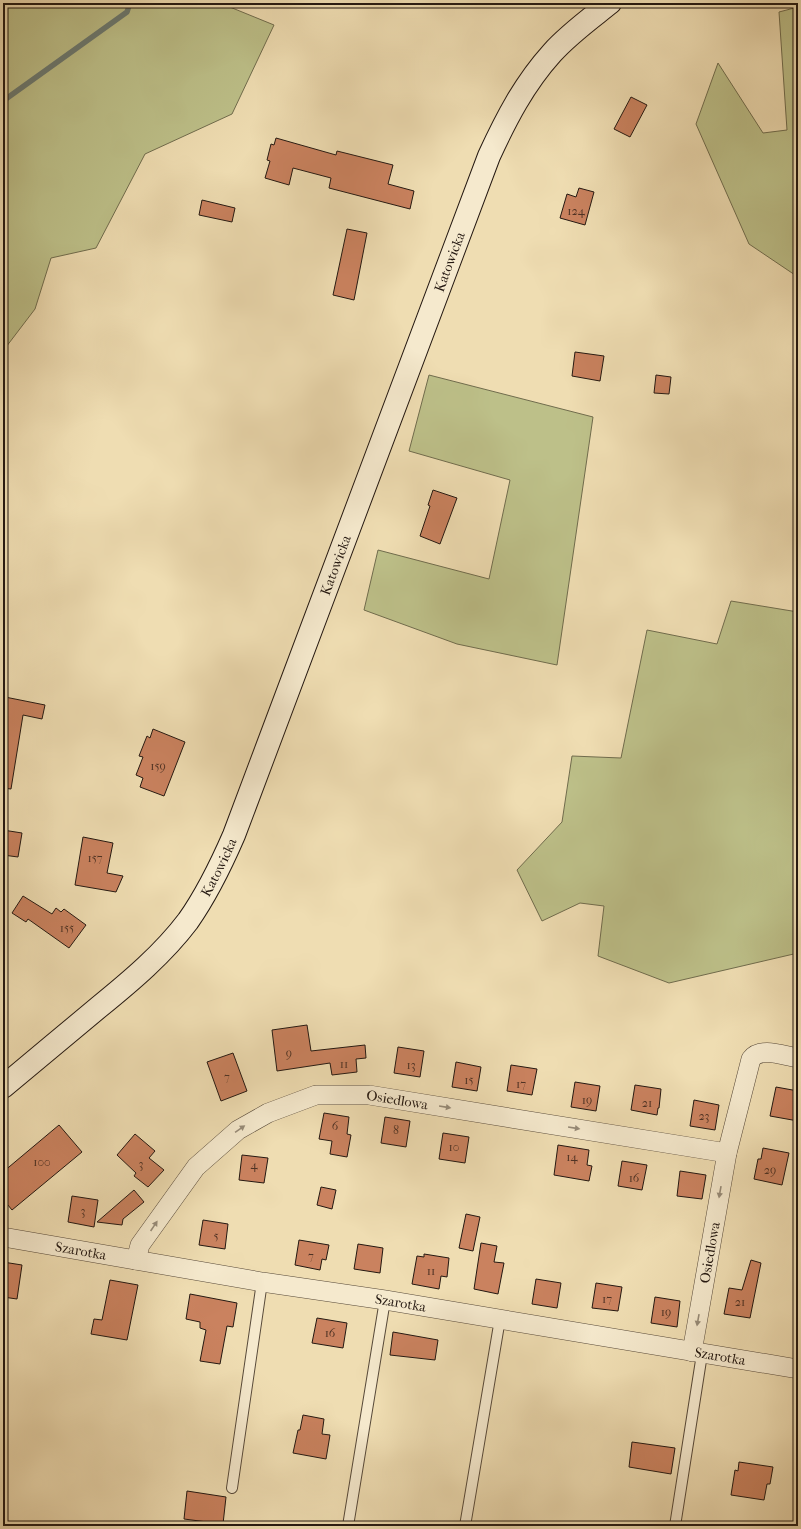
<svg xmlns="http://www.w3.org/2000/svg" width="801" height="1529" font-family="'IM FELL French Canon',serif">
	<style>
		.green { fill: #bdc089; stroke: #706c4d }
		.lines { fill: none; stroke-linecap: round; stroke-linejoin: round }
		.stream { stroke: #6b7a72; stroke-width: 5.5 }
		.building { fill: #ca825f; stroke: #241811 }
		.service-casing { stroke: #574939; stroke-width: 12 }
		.minor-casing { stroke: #574939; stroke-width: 20 }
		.secondary-casing { stroke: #241811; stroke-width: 24 }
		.service { stroke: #f5e9cd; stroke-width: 10 }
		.minor { stroke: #f5e9cd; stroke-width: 19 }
		.secondary { stroke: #f5e9cd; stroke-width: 22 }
		.oneway { fill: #978b78 }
		.labels { text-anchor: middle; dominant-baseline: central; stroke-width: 3.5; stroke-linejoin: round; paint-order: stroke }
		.number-label { font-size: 12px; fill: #4e3224 }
		.street-label { font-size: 14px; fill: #241811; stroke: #f5e9cd }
	</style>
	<rect width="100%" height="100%" fill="#efddb2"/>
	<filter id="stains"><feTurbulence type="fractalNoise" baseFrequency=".005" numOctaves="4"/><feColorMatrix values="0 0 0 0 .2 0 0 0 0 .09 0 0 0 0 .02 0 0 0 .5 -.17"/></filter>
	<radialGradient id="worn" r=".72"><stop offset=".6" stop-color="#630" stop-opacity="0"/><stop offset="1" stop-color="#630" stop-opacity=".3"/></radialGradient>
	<path class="green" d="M 3,3 L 220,3 L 274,25 L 232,114 L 145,154 L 96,248 L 51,258 L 35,309 L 3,351 Z
		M 798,7 L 798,277 L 749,244 L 696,124 L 718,63 L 763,133 L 787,130 L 779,12 Z
		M 429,375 L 593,417 L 557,665 L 457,644 L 364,610 L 378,550 L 489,579 L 510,480 L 409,451 Z
		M 731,601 L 798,612 L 798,953 L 669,983 L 598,956 L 604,906 L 580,903 L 542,921 L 517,870 L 562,822 L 572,756 L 621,758 L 647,630 L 717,644 Z"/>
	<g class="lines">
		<path class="stream" d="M 3,101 L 127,12 L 130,3"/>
	</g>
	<path class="building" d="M 631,97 L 647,105 L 630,137 L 614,129 Z
		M 276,138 L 336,155 L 337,151 L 393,165 L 388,184 L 414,191 L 410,209 L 329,188 L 331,178 L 293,168 L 289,185 L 265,178 L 270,161 L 267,160 L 271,144 L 274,145 Z
		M 579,188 L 594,192 L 585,225 L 560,218 L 567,194 L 576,197 Z
		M 202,200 L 235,208 L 232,222 L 199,215 Z
		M 347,229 L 367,233 L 354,300 L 333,295 Z
		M 575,352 L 604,356 L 600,381 L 572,376 Z
		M 656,375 L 671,377 L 669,394 L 654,393 Z
		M 433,490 L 457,498 L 440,544 L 420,536 L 430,506 L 428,505 Z
		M 5,697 L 45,705 L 42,719 L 23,715 L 11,789 L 3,788 L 3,706 Z
		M 153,729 L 185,742 L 164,796 L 140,787 L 143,778 L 136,775 L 143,757 L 139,756 L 147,736 L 150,738 Z
		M 3,830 L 22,833 L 18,857 L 3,855 Z
		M 83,837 L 113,843 L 107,873 L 123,876 L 116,892 L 75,885 Z
		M 23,896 L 52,914 L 56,908 L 61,912 L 64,909 L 86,925 L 69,948 L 28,919 L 26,922 L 12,913 Z
		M 307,1025 L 311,1051 L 365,1045 L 366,1058 L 356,1059 L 357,1072 L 332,1075 L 330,1063 L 277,1071 L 272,1030 Z
		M 398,1047 L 424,1051 L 420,1077 L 394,1073 Z
		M 233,1053 L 247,1091 L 221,1101 L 207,1062 Z
		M 456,1062 L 481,1067 L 477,1091 L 452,1087 Z
		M 511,1065 L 537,1069 L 532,1095 L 507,1091 Z
		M 575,1082 L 600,1086 L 596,1111 L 571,1107 Z
		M 635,1085 L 661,1089 L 659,1108 L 658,1108 L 657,1115 L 631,1110 Z
		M 776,1087 L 798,1091 L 798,1121 L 770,1116 Z
		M 694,1100 L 719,1105 L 715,1130 L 690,1126 Z
		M 324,1113 L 349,1117 L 347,1134 L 351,1135 L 347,1157 L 330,1154 L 332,1141 L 319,1139 Z
		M 385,1117 L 410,1121 L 406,1147 L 381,1143 Z
		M 59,1125 L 82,1152 L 12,1210 L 3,1199 L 3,1172 Z
		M 443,1133 L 469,1137 L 465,1163 L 439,1159 Z
		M 135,1134 L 155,1151 L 149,1158 L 164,1170 L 148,1187 L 134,1176 L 136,1173 L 117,1155 Z
		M 558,1145 L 589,1150 L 587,1165 L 592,1166 L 589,1181 L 554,1175 Z
		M 763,1148 L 789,1153 L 782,1185 L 754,1179 L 758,1159 L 761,1159 Z
		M 242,1155 L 268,1158 L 264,1183 L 239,1180 Z
		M 622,1161 L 647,1165 L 642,1190 L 618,1186 Z
		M 680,1171 L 706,1175 L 702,1199 L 677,1196 Z
		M 321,1187 L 336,1190 L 332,1209 L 317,1205 Z
		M 134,1190 L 144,1202 L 123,1219 L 122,1225 L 97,1222 Z
		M 72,1196 L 98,1200 L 94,1227 L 68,1222 Z
		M 466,1214 L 480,1217 L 473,1251 L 459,1248 Z
		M 203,1220 L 228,1224 L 225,1249 L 199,1245 Z
		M 299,1240 L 329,1245 L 326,1260 L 322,1259 L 320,1270 L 295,1265 Z
		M 481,1243 L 497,1246 L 494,1262 L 504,1263 L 498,1294 L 474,1289 Z
		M 358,1244 L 383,1248 L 380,1273 L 354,1269 Z
		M 424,1254 L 449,1258 L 447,1277 L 441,1276 L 439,1289 L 412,1284 L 417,1256 L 424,1257 Z
		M 751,1260 L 761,1263 L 750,1318 L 724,1314 L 729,1288 L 742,1290 Z
		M 3,1262 L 22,1265 L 17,1299 L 3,1297 Z
		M 536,1279 L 561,1283 L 557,1308 L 532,1304 Z
		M 110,1280 L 138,1285 L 127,1340 L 91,1334 L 94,1319 L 102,1320 Z
		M 596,1283 L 622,1287 L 618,1311 L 592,1308 Z
		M 190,1294 L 237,1303 L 233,1327 L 227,1326 L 220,1364 L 200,1361 L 206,1330 L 200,1328 L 200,1322 L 186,1319 Z
		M 655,1297 L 680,1301 L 677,1327 L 651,1323 Z
		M 317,1318 L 347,1323 L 343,1348 L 312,1343 Z
		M 393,1332 L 438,1340 L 435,1360 L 390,1355 Z
		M 303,1415 L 324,1419 L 322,1434 L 330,1435 L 326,1459 L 293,1453 L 298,1430 L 300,1430 Z
		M 632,1442 L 675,1448 L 671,1474 L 629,1467 Z
		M 739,1462 L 773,1467 L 770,1484 L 767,1484 L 764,1500 L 731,1495 L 735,1470 L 738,1471 Z
		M 187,1491 L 226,1497 L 223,1524 L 184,1519 Z"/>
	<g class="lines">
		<defs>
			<path id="service" d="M 232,1488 L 262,1282
				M 348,1526 L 385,1300
				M 465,1526 L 500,1319
				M 675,1526 L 702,1354"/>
			<g id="minor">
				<path id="s1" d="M 3,1237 L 262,1282 L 385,1300 L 798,1369"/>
				<path id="s2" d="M 136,1260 L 140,1245 L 196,1167 L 238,1130 L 268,1113 L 316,1095 L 369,1095 L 727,1153"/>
				<path id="s3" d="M 692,1352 L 727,1153 L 751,1059 C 761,1046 784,1056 798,1058"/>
			</g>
			<g id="secondary">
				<path id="s4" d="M 3,1087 C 35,1060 67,1034 99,1007 C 131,981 163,954 188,921 C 207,894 221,865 234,835 L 489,156 C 506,119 524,84 552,53 C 569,34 590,19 610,3"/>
			</g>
		</defs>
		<use href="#service" class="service-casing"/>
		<use href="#minor" class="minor-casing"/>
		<use href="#secondary" class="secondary-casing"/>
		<use href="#service" class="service"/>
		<use href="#minor" class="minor"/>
		<use href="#secondary" class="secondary"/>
	</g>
	<defs><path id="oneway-solid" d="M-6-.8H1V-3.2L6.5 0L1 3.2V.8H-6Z"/></defs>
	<g class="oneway">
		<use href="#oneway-solid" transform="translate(445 1107) rotate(9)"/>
		<use href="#oneway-solid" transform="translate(574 1128) rotate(9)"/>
		<use href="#oneway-solid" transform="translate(240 1129) rotate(-35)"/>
		<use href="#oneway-solid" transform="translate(720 1192) rotate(100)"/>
		<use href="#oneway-solid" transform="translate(154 1226) rotate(-56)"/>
		<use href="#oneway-solid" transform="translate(698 1320) rotate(100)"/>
	</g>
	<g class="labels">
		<g class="number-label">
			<text x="576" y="211">124</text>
			<text x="158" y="766">159</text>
			<text x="95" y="858">157</text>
			<text x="67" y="928">155</text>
			<text x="289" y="1053">9</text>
			<text x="344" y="1064">11</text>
			<text x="411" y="1065">13</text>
			<text x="227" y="1077">7</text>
			<text x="469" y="1080">15</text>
			<text x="521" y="1084">17</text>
			<text x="587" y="1100">19</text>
			<text x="647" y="1103">21</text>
			<text x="704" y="1116">23</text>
			<text x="335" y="1126">6</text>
			<text x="396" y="1130">8</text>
			<text x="454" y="1147">10</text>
			<text x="572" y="1157">14</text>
			<text x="42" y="1162">100</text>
			<text x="141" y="1164">3</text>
			<text x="254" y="1165">4</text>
			<text x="770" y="1170">29</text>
			<text x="634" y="1178">16</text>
			<text x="83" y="1211">3</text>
			<text x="216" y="1236">5</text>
			<text x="311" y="1256">7</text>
			<text x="431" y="1271">11</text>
			<text x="607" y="1299">17</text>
			<text x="740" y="1302">21</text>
			<text x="666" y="1312">19</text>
			<text x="330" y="1333">16</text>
		</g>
		<g class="street-label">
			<text stroke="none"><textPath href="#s4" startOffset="959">Katowicka</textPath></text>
			<text stroke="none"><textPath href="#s4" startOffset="635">Katowicka</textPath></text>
			<text stroke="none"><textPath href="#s4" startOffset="311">Katowicka</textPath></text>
			<text stroke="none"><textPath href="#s2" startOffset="335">Osiedlowa</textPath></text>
			<text stroke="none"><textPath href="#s1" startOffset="79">Szarotka</textPath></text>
			<text stroke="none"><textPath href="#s3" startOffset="101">Osiedlowa</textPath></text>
			<text stroke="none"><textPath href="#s1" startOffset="403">Szarotka</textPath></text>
			<text stroke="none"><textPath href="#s1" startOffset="727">Szarotka</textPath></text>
		</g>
	</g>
	<rect width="801" height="1529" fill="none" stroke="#efddb2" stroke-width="16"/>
	<rect x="4" y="4" width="793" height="1521" fill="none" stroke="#241811" stroke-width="2"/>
	<rect x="8" y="8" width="785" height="1513" fill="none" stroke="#241811"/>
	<rect width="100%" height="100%" filter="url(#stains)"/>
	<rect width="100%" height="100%" fill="url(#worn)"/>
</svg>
